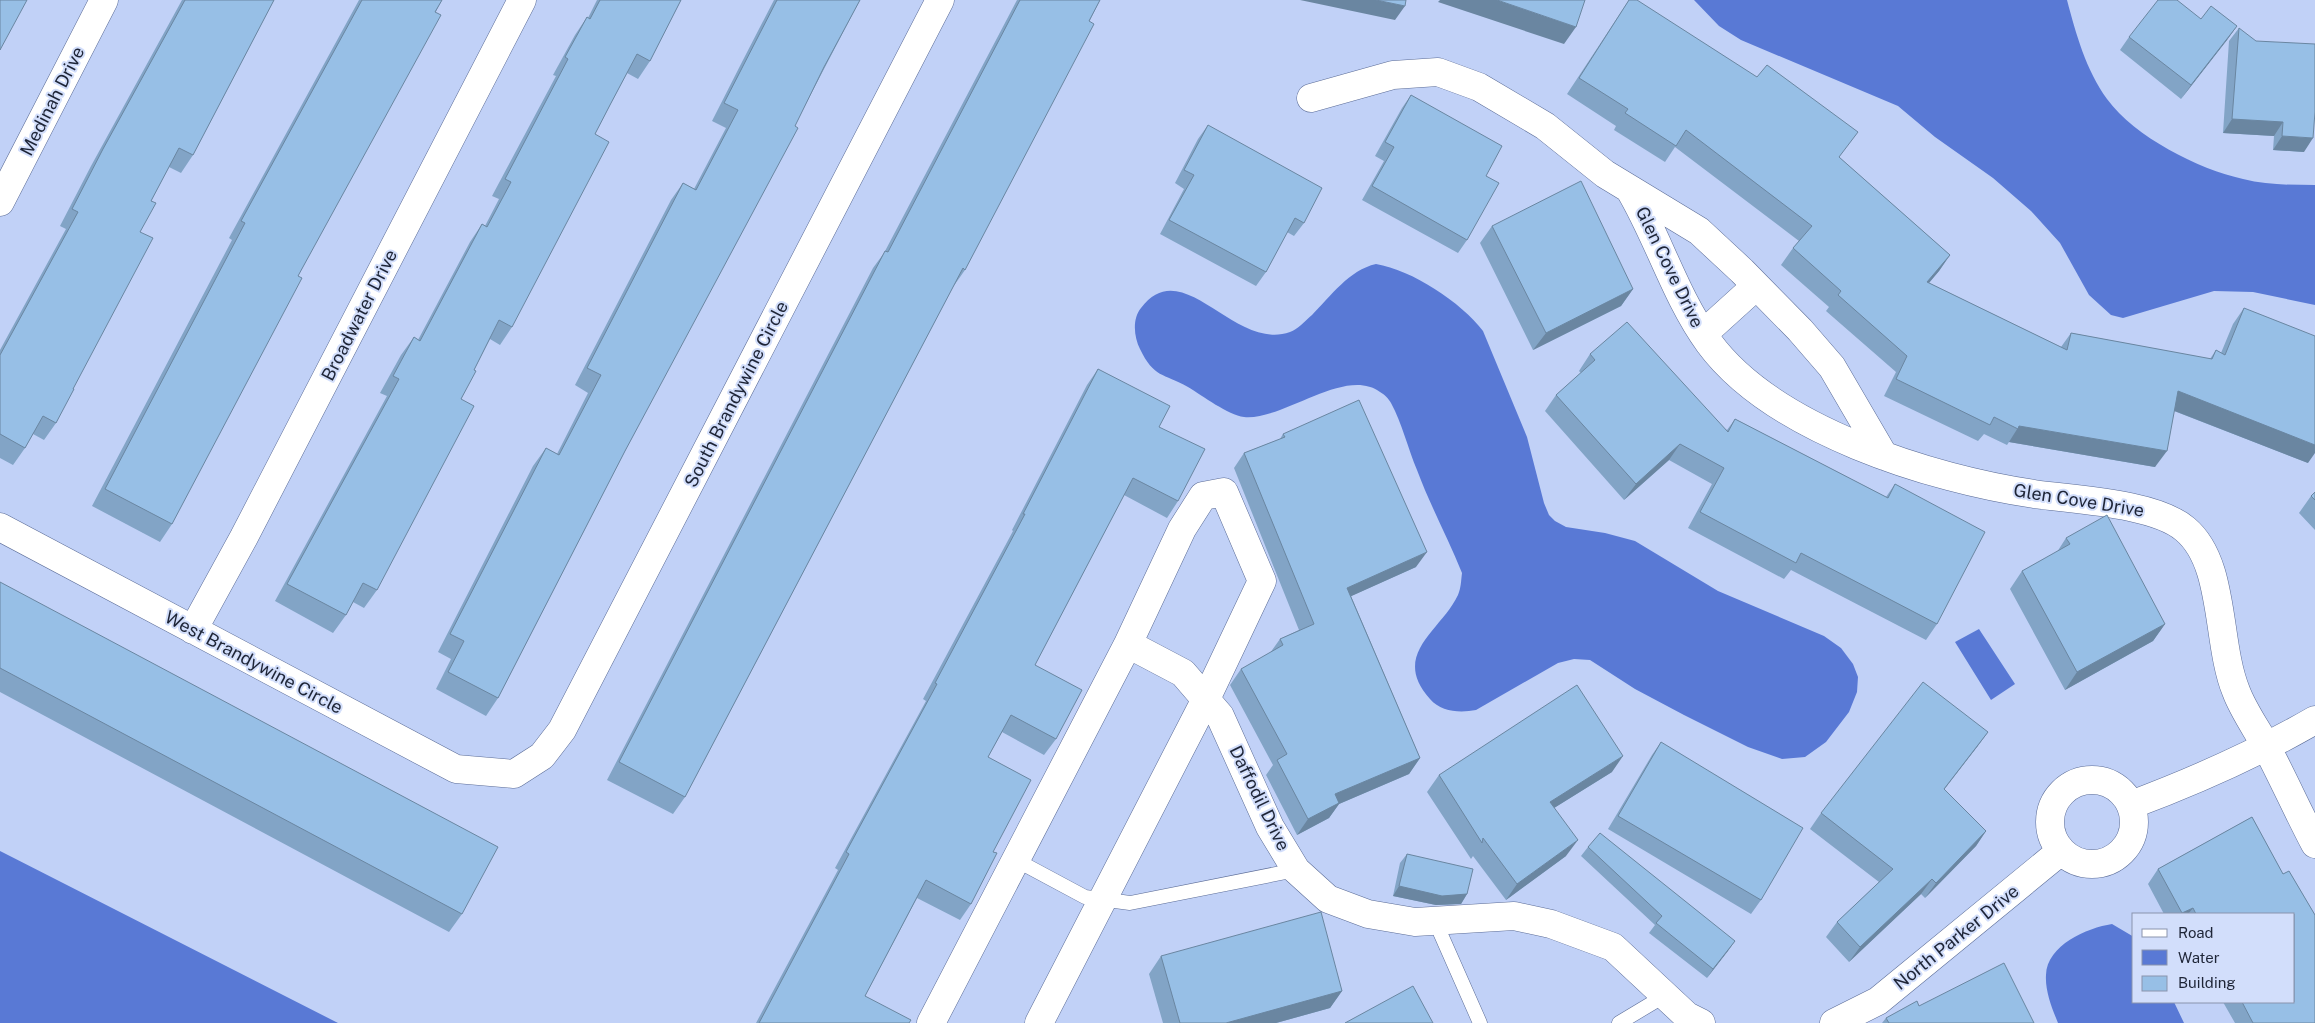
<svg xmlns="http://www.w3.org/2000/svg" width="2315" height="1023" font-family="'Public Sans',sans-serif">
	<style>
		.water { fill: #5979d5 }
		.lines { fill: none; stroke-linecap: round; stroke-linejoin: round }
		.service-casing { stroke: #5b6c97; stroke-width: 15 }
		.minor-casing { stroke: #5b6c97; stroke-width: 29 }
		.service { stroke: #fff; stroke-width: 14 }
		.minor { stroke: #fff; stroke-width: 28 }
		.wall { fill: #82a4c6 }
		.shaded-wall { fill: #6a86a1 }
		.building { fill: #97bfe6; stroke: #6a86a1 }
		.labels { text-anchor: middle; dominant-baseline: central; stroke-width: 4; stroke-linejoin: round; paint-order: stroke }
		.street-label { font-size: 18px; fill: #1e2537; stroke: #d2defb }
	</style>
	<rect width="100%" height="100%" fill="#c1d1f7"/>
	<path class="water" d="M 1694,0 L 2067,0 C 2076,34 2086,70 2107,99 C 2135,137 2198,169 2243,179 C 2267,185 2291,185 2315,185 L 2315,305 L 2253,292 L 2214,291 L 2123,318 L 2111,315 L 2089,295 L 2060,243 L 2031,211 L 1993,178 L 1935,137 L 1898,106 L 1741,40 L 1719,26 Z
		M 1376,264 C 1412,270 1461,302 1483,331 L 1527,437 L 1544,503 L 1549,515 L 1555,521 L 1566,527 L 1605,533 L 1635,541 L 1718,591 L 1824,636 L 1841,648 L 1853,664 L 1858,677 L 1857,692 L 1849,712 L 1826,742 L 1805,757 L 1782,759 L 1748,747 L 1684,715 L 1635,689 L 1590,660 L 1574,659 L 1558,663 L 1476,710 C 1460,713 1441,712 1430,699 C 1390,654 1441,631 1458,595 C 1461,588 1461,581 1462,573 C 1448,538 1430,505 1417,470 C 1408,449 1402,423 1391,403 C 1389,399 1384,394 1380,392 C 1345,366 1283,421 1244,417 C 1228,415 1203,396 1188,387 C 1163,373 1154,378 1140,349 C 1134,337 1132,319 1141,308 C 1183,252 1234,352 1290,332 C 1298,329 1305,321 1312,315 C 1331,296 1349,270 1376,264 Z
		M 1979,629 L 2015,684 L 1991,700 L 1955,642 Z
		M 0,851 L 4,853 L 338,1023 L 0,1023 Z
		M 2112,924 L 2134,937 L 2134,1002 L 2174,1002 L 2184,1023 L 2058,1023 C 2052,1008 2045,991 2046,975 C 2047,945 2087,928 2112,924 Z"/>
	<g class="lines">
		<defs>
			<path id="service" d="M 1016,860 L 1085,897 L 1130,903 L 1296,870
				M 1435,921 L 1480,1023
				M 1619,1023 L 1664,996"/>
			<path id="minor" d="M 1311,98 L 1393,75 L 1438,72 L 1479,87 L 1545,126 L 1605,174 L 1699,231 L 1742,271 L 1800,330 L 1832,367 L 1884,456
				M 1630,190 C 1659,239 1675,296 1709,343 C 1773,430 1932,479 2034,494 C 2076,500 2154,503 2185,529 C 2226,563 2216,642 2236,691 C 2243,710 2256,728 2266,746 C 2283,778 2298,812 2315,844
				M 0,202 L 104,0
				M 1703,334 L 1756,286
				M 0,527 L 456,769 L 514,774 L 542,756 L 562,730 L 940,0
				M 193,630 L 244,537 L 522,0
				M2050 822a42 42 0 1 1 84 0a42 42 0 1 1-84 0Z
				M 2131,805 C 2195,781 2256,754 2315,720
				M 931,1023 L 1128,644 L 1183,673 L 1220,716 L 1270,827 L 1296,870 L 1328,899 L 1368,914 L 1415,922 L 1514,916 L 1551,924 L 1613,947 L 1687,1016 L 1701,1023
				M 1039,1023 L 1206,699 L 1262,581 L 1224,492 L 1203,496 L 1182,529 L 1128,644
				M 1834,1023 L 1878,1001 L 2061,851"/>
		</defs>
		<use href="#service" class="service-casing"/>
		<use href="#minor" class="minor-casing"/>
		<use href="#service" class="service"/>
		<use href="#minor" class="minor"/>
	</g>
	<path class="wall" d="M 182,0 L 274,0 L 193,155 L 181,173 L 169,167 L 151,201 L 140,232 L 73,389 L 56,423 L 44,440 L 33,434 L 25,448 L 13,465 L 0,458 L 0,350 L 66,229 L 60,226 L 91,166 Z
		M 359,0 L 442,0 L 298,276 L 172,524 L 160,542 L 92,506 L 232,240 L 229,238 Z
		M 597,0 L 681,0 L 650,61 L 638,79 L 627,73 L 610,105 L 595,134 L 512,327 L 500,345 L 490,339 L 474,370 L 377,590 L 364,608 L 353,602 L 346,615 L 333,633 L 275,601 L 387,396 L 380,393 L 401,355 L 414,337 L 418,340 L 470,242 L 482,224 L 485,226 L 499,199 L 492,196 L 556,76 L 553,75 L 575,35 L 587,17 L 588,18 Z
		M 774,0 L 860,0 L 625,451 L 498,698 L 486,716 L 436,689 L 451,659 L 438,652 L 533,466 L 546,448 L 557,454 L 588,393 L 575,385 L 671,200 L 683,183 L 694,189 L 726,128 L 712,121 L 743,60 Z
		M 1017,0 L 1100,0 L 965,270 L 953,287 L 685,797 L 673,814 L 607,780 L 873,268 L 884,253 Z
		M 1629,0 L 1840,158 L 1950,255 L 1939,271 L 1929,283 L 2061,347 L 2071,333 L 2210,359 L 2216,350 L 2221,353 L 2233,324 L 2244,308 L 2308,463 L 2174,411 L 2155,467 L 2009,442 L 2007,445 L 1984,434 L 1978,441 L 1884,396 L 1896,372 L 1826,311 L 1829,307 L 1781,265 L 1793,248 L 1799,241 L 1675,147 L 1665,162 L 1614,130 L 1616,126 L 1567,94 Z
		M 2201,19 L 2237,26 L 2227,40 L 2181,99 L 2120,50 L 2129,37 Z
		M 2239,28 L 2304,152 L 2273,150 L 2274,136 L 2223,133 L 2229,41 Z
		M 1411,95 L 1486,176 L 1467,240 L 1458,253 L 1362,200 L 1384,161 L 1375,156 L 1402,108 Z
		M 1208,125 L 1304,223 L 1294,236 L 1287,232 L 1266,272 L 1256,286 L 1160,234 L 1184,189 L 1175,183 L 1198,139 Z
		M 1492,226 L 1633,289 L 1621,306 L 1533,350 L 1480,243 Z
		M 1590,354 L 1727,430 L 1735,419 L 1886,497 L 1895,484 L 1937,624 L 1926,640 L 1791,570 L 1784,579 L 1688,528 L 1712,484 L 1669,460 L 1624,500 L 1545,411 L 1556,395 L 1581,373 L 1579,371 Z
		M 1098,369 L 1159,427 L 1178,501 L 1167,518 L 1124,495 L 1035,665 L 1056,739 L 1044,755 L 1002,732 L 988,757 L 993,852 L 971,904 L 960,920 L 917,898 L 865,996 L 909,1023 L 756,1023 L 838,870 L 835,868 L 926,701 L 923,699 L 1013,531 L 1012,530 L 1087,385 Z
		M 1283,434 L 1416,567 L 1351,596 L 1420,758 L 1409,774 L 1339,804 L 1329,818 L 1297,835 L 1266,775 L 1273,765 L 1230,685 L 1241,669 L 1270,653 L 1280,639 L 1299,630 L 1234,468 L 1244,453 L 1280,439 Z
		M 2315,492 L 2315,530 L 2299,513 L 2311,496 Z
		M 2066,538 L 2165,624 L 2153,641 L 2065,690 L 2010,589 L 2022,571 L 2057,552 Z
		M 0,582 L 462,914 L 449,932 L 0,692 Z
		M 1988,732 L 1977,747 L 1944,789 L 1986,831 L 1976,846 L 1925,898 L 1921,894 L 1849,962 L 1826,937 L 1837,922 L 1879,882 L 1810,829 L 1821,813 Z
		M 1661,742 L 1761,900 L 1751,914 L 1608,829 L 1652,755 Z
		M 1612,772 L 1554,808 L 1566,856 L 1506,900 L 1473,856 L 1471,859 L 1427,792 L 1439,775 Z
		M 2252,817 L 2283,874 L 2289,871 L 2315,915 L 2315,1023 L 2235,1023 L 2223,1002 L 2294,1002 L 2294,914 L 2164,914 L 2148,884 L 2158,869 Z
		M 1588,847 L 1735,941 L 1707,978 L 1649,933 L 1655,925 L 1581,856 Z
		M 1407,854 L 1467,894 L 1461,904 L 1436,905 L 1393,896 L 1400,863 Z
		M 1161,956 L 1342,991 L 1330,1008 L 1276,1023 L 1163,1023 L 1149,974 Z
		M 1919,1006 L 2034,1023 L 1882,1023 L 1886,1018 Z"/>
	<path class="shaded-wall" d="M 1300,0 L 1376,0 L 1405,6 L 1395,20 Z
		M 1440,0 L 1497,0 L 1576,27 L 1564,44 L 1438,2 Z
		M 2237,26 L 2227,40 L 2181,99 L 2191,85 Z
		M 2232,119 L 2283,122 L 2274,136 L 2223,133 Z
		M 2282,136 L 2313,138 L 2304,152 L 2273,150 Z
		M 1950,255 L 1939,271 L 1916,298 L 1927,282 Z
		M 1633,289 L 1621,306 L 1533,350 L 1546,333 Z
		M 2178,391 L 2315,445 L 2315,453 L 2308,463 L 2167,408 Z
		M 2019,426 L 2167,451 L 2155,467 L 2009,442 Z
		M 1680,444 L 1669,460 L 1624,500 L 1636,484 Z
		M 1427,552 L 1416,567 L 1336,603 L 1347,588 Z
		M 2165,624 L 2153,641 L 2065,690 L 2077,672 Z
		M 1988,732 L 1977,747 L 1933,804 L 1944,789 Z
		M 1623,756 L 1612,772 L 1538,818 L 1550,802 Z
		M 1420,758 L 1409,774 L 1339,804 L 1329,818 L 1297,835 L 1308,819 L 1335,794 Z
		M 1986,831 L 1976,846 L 1925,898 L 1936,883 Z
		M 1578,840 L 1566,856 L 1506,900 L 1517,884 Z
		M 1932,879 L 1921,894 L 1849,962 L 1860,947 Z
		M 1399,886 L 1467,894 L 1461,904 L 1436,905 L 1393,896 Z
		M 2193,908 L 2188,914 L 2182,914 L 2182,913 Z
		M 1735,941 L 1728,951 L 1707,978 L 1713,969 Z
		M 1342,991 L 1330,1008 L 1276,1023 L 1226,1023 Z"/>
	<path class="building" d="M 0,0 L 27,0 L 0,50 Z
		M 185,0 L 274,0 L 193,155 L 179,148 L 151,201 L 156,203 L 140,232 L 153,238 L 73,389 L 74,389 L 56,423 L 43,416 L 25,448 L 0,434 L 0,355 L 78,212 L 72,209 L 103,149 Z
		M 362,0 L 442,0 L 435,12 L 441,15 L 298,276 L 302,278 L 172,524 L 105,489 L 245,223 L 241,221 Z
		M 600,0 L 681,0 L 650,61 L 637,54 L 610,105 L 595,134 L 609,142 L 512,327 L 499,320 L 474,370 L 476,371 L 461,399 L 474,406 L 377,590 L 363,583 L 346,615 L 287,584 L 399,379 L 393,376 L 414,337 L 420,341 L 482,224 L 487,227 L 511,182 L 505,179 L 568,59 L 565,57 L 587,17 L 590,19 Z
		M 777,0 L 860,0 L 824,67 L 795,126 L 798,128 L 625,451 L 498,698 L 448,672 L 464,641 L 450,634 L 546,448 L 559,455 L 601,375 L 587,368 L 683,183 L 696,190 L 738,110 L 724,103 Z
		M 1020,0 L 1100,0 L 1089,21 L 1094,24 L 965,270 L 963,268 L 685,797 L 619,762 L 885,251 L 888,252 Z
		M 1376,0 L 1406,0 L 1405,6 Z
		M 1497,0 L 1585,0 L 1576,27 Z
		M 1629,0 L 1637,0 L 1757,77 L 1767,65 L 1858,132 L 1839,157 L 1950,255 L 1927,282 L 2067,350 L 2071,333 L 2212,359 L 2216,350 L 2225,355 L 2244,308 L 2315,336 L 2315,445 L 2178,391 L 2167,451 L 2019,426 L 2018,429 L 1994,417 L 1990,425 L 1896,379 L 1907,356 L 1838,295 L 1841,291 L 1793,248 L 1812,226 L 1686,130 L 1676,146 L 1625,113 L 1628,109 L 1579,78 Z
		M 2158,0 L 2177,0 L 2201,19 L 2211,6 L 2237,26 L 2191,85 L 2129,37 Z
		M 2239,28 L 2256,41 L 2315,44 L 2315,112 L 2313,138 L 2282,136 L 2283,122 L 2232,119 Z
		M 1411,95 L 1502,146 L 1486,176 L 1499,183 L 1467,240 L 1372,186 L 1394,147 L 1385,142 Z
		M 1208,125 L 1322,188 L 1304,223 L 1295,218 L 1266,272 L 1169,220 L 1194,175 L 1184,170 Z
		M 1581,181 L 1633,289 L 1546,333 L 1492,226 Z
		M 1627,322 L 1728,432 L 1735,419 L 1888,498 L 1895,484 L 1985,532 L 1937,624 L 1801,553 L 1796,563 L 1700,512 L 1724,468 L 1680,444 L 1636,484 L 1556,395 L 1595,360 L 1590,354 Z
		M 1098,369 L 1170,406 L 1159,427 L 1205,449 L 1178,501 L 1133,478 L 1035,665 L 1082,690 L 1056,739 L 1011,715 L 988,757 L 1031,780 L 993,852 L 997,853 L 971,904 L 926,880 L 865,996 L 911,1020 L 909,1023 L 759,1023 L 849,854 L 846,852 L 937,684 L 935,683 L 1025,514 L 1023,514 Z
		M 1359,400 L 1427,552 L 1347,588 L 1420,758 L 1335,794 L 1339,803 L 1308,819 L 1277,760 L 1287,754 L 1241,669 L 1283,645 L 1280,639 L 1314,624 L 1244,453 L 1285,437 L 1283,434 Z
		M 2315,492 L 2315,500 L 2311,496 Z
		M 2107,515 L 2165,624 L 2077,672 L 2022,571 L 2070,544 L 2066,538 Z
		M 0,582 L 498,847 L 462,914 L 0,668 Z
		M 1923,682 L 1988,732 L 1944,789 L 1986,831 L 1936,883 L 1932,879 L 1860,947 L 1837,922 L 1893,869 L 1821,813 Z
		M 1577,685 L 1623,756 L 1550,802 L 1578,840 L 1517,884 L 1483,838 L 1482,843 L 1439,775 Z
		M 1661,742 L 1803,828 L 1761,900 L 1618,816 Z
		M 2252,817 L 2283,874 L 2289,871 L 2315,915 L 2315,1023 L 2253,1023 L 2242,1002 L 2294,1002 L 2294,914 L 2196,914 L 2193,908 L 2182,913 L 2158,869 Z
		M 1600,833 L 1735,941 L 1713,969 L 1656,923 L 1662,916 L 1588,847 Z
		M 1407,854 L 1473,869 L 1467,894 L 1442,896 L 1399,886 Z
		M 1321,912 L 1342,991 L 1226,1023 L 1180,1023 L 1161,956 Z
		M 2004,963 L 2034,1023 L 1889,1023 L 1886,1018 L 1917,1001 L 1919,1006 Z
		M 1413,986 L 1433,1023 L 1345,1023 Z"/>
	<g class="labels">
		<g class="street-label">
			<text transform="translate(52 101) rotate(-63)">Medinah Drive</text>
			<text transform="translate(1670 267) rotate(64)">Glen Cove Drive</text>
			<text transform="translate(359 315) rotate(-63)">Broadwater Drive</text>
			<text transform="translate(736 394) rotate(-63)">South Brandywine Circle</text>
			<text transform="translate(2079 500) rotate(9)">Glen Cove Drive</text>
			<text transform="translate(254 662) rotate(28)">West Brandywine Circle</text>
			<text transform="translate(1260 798) rotate(64)">Daffodil Drive</text>
			<text transform="translate(1956 937) rotate(-39)">North Parker Drive</text>
		</g>
	</g>
	<rect x="2132" y="913" width="162" height="90" fill="#d2defb" stroke="#8a94ad"/>
	<rect x="2142" y="929" width="25" height="8" fill="#ffffff" stroke="#8a94ad"/>
	<text x="2178" y="938" font-size="15" fill="#1e2537">Road</text>
	<rect x="2142" y="950" width="25" height="15" fill="#5979d5" stroke="#8a94ad"/>
	<text x="2178" y="963" font-size="15" fill="#1e2537">Water</text>
	<rect x="2142" y="976" width="25" height="15" fill="#97bfe6" stroke="#8a94ad"/>
	<text x="2178" y="988" font-size="15" fill="#1e2537">Building</text>
</svg>
